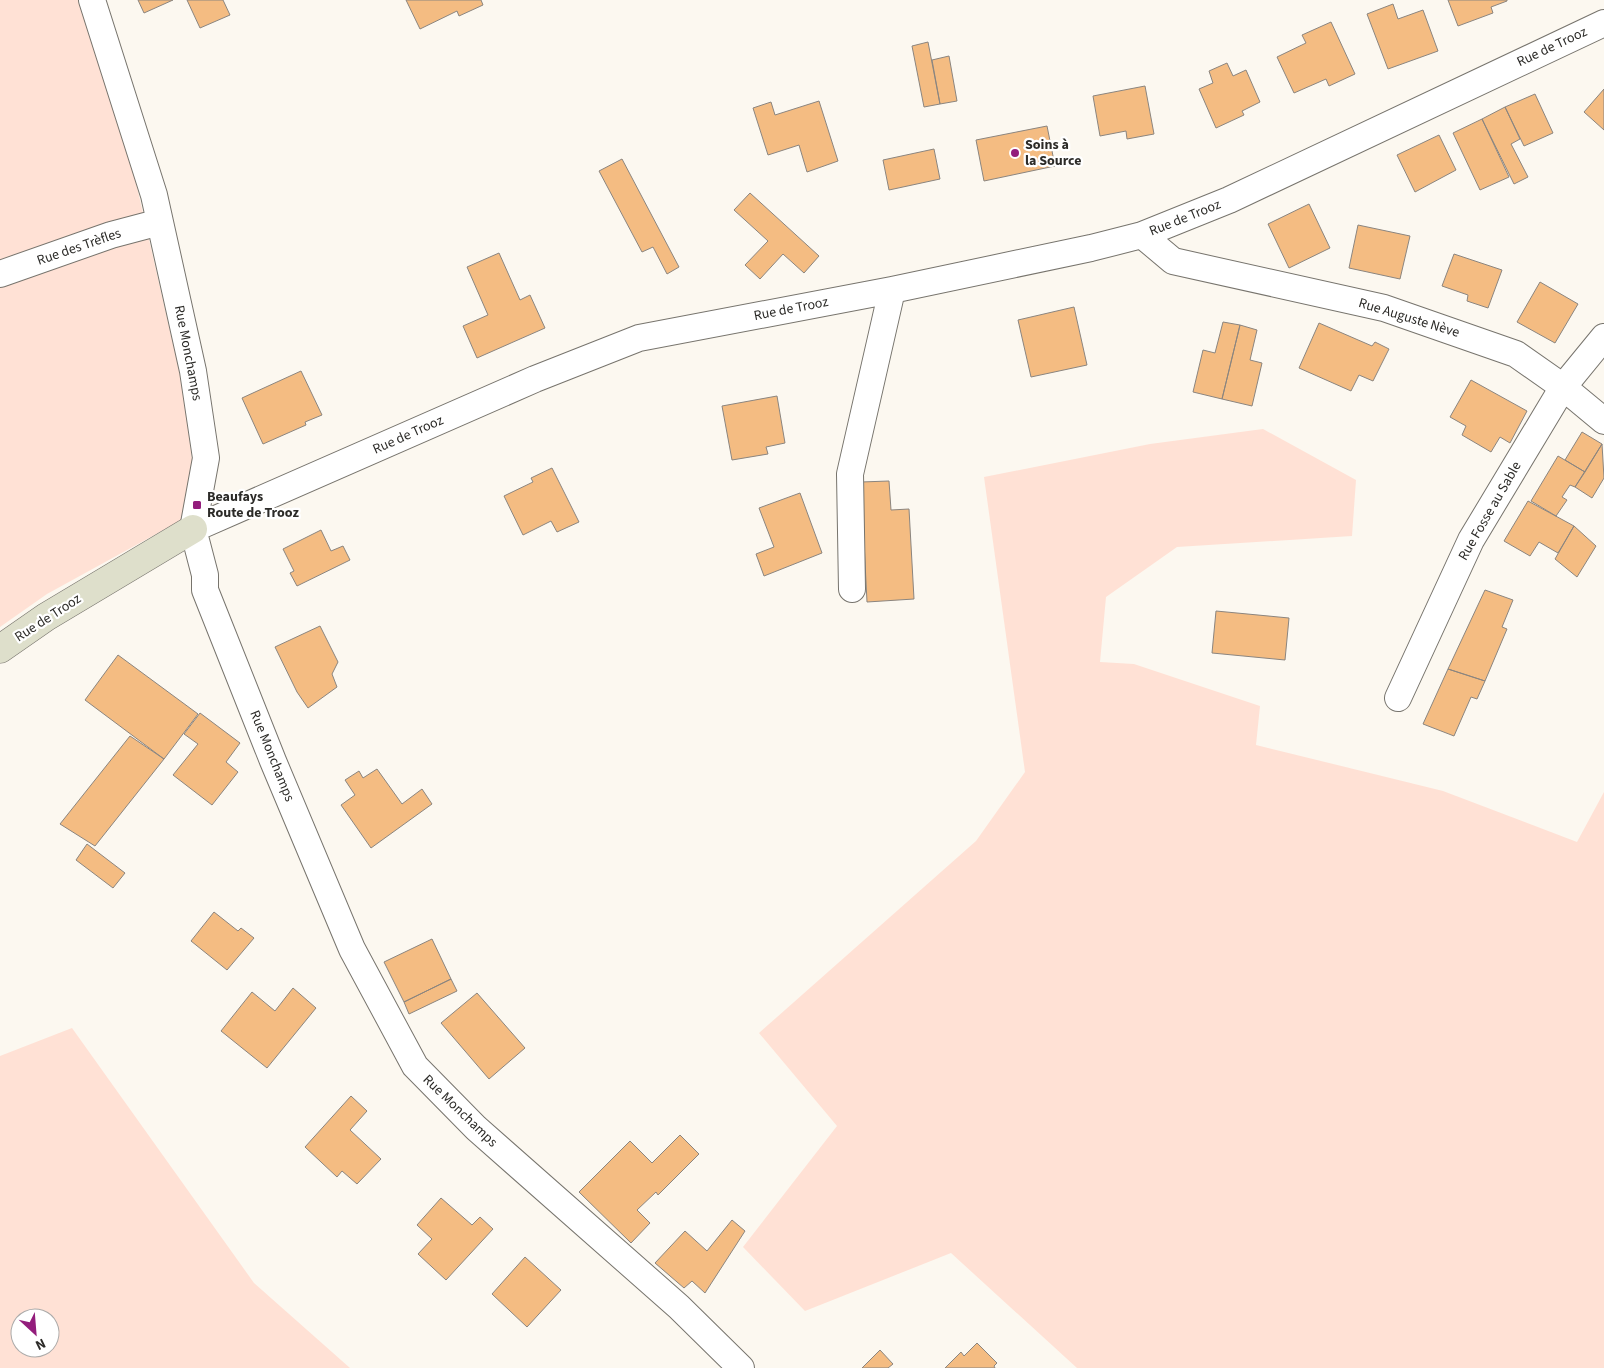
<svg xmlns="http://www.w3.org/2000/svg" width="1604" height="1368" font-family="'Source Sans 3',sans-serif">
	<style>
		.green { fill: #ffe1d5; fill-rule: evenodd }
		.building { fill: #f4bc82; stroke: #8b857f }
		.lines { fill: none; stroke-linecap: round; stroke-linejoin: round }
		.street-casing { stroke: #77746d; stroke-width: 28 }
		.secondary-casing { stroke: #77746d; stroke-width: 29 }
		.street { stroke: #fff; stroke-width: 26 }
		.secondary { stroke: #dedfcb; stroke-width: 28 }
		.poi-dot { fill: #931d7c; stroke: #fff; stroke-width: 2 }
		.labels { text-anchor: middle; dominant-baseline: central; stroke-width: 4.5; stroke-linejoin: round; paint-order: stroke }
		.street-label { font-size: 14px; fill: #2c2b28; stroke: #fff }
		.poi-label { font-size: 14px; font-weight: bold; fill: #2c2b28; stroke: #fff; text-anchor: start }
	</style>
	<rect width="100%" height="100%" fill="#fcf8f0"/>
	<path class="green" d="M 0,0 L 78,0 L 134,174 L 184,392 L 198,511 L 47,594 L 0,627 Z
		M 1263,429 L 1356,480 L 1352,536 L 1177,547 L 1106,597 L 1100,662 L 1134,664 L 1260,706 L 1256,745 L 1443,791 L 1577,842 L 1604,792 L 1604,1368 L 1077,1368 L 951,1253 L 805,1311 L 743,1247 L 837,1126 L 759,1033 L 976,841 L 1025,772 L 984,477 L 1150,444 Z
		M 72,1028 L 254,1283 L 350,1368 L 0,1368 L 0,1056 ZM 20,1318 L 50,1318 L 50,1348 L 20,1348 Z"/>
	<path class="building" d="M 138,0 L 173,0 L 144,13 Z
		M 187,0 L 223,0 L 230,15 L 200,28 Z
		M 406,0 L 481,0 L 483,5 L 459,16 L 457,11 L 420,29 Z
		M 1448,0 L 1507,0 L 1507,1 L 1491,7 L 1493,13 L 1458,26 Z
		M 1393,4 L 1398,19 L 1423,10 L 1438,51 L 1388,69 L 1367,14 Z
		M 1331,22 L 1355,74 L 1329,86 L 1326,79 L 1294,93 L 1277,57 L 1306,43 L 1302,35 Z
		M 928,42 L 940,104 L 924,107 L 912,46 Z
		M 949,56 L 957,101 L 940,104 L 932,60 Z
		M 1227,63 L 1233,76 L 1246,70 L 1260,102 L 1242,111 L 1244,115 L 1216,128 L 1199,89 L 1213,83 L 1209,71 Z
		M 1145,86 L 1154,134 L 1127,139 L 1126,131 L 1100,136 L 1093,96 Z
		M 1604,89 L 1604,130 L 1584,112 Z
		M 1535,94 L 1553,133 L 1524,146 L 1505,107 Z
		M 819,101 L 838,161 L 807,172 L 799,145 L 768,155 L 753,108 L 771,102 L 775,115 Z
		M 1505,107 L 1520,139 L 1511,144 L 1528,177 L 1514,184 L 1482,119 Z
		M 1482,119 L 1509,177 L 1480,190 L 1453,133 Z
		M 1047,126 L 1055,166 L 984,181 L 976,140 Z
		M 1439,135 L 1456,170 L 1415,192 L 1397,155 Z
		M 934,149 L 940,179 L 889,190 L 883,160 Z
		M 622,159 L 679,267 L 667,274 L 653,247 L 642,252 L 599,171 Z
		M 750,193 L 819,256 L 804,273 L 783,254 L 760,279 L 745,265 L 768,241 L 734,210 Z
		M 1309,204 L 1330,248 L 1289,268 L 1268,224 Z
		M 1358,225 L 1410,236 L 1400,279 L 1349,268 Z
		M 499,253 L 520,300 L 530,295 L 545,328 L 477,358 L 463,326 L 488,315 L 467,267 Z
		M 1454,254 L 1502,270 L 1488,308 L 1467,301 L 1468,295 L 1442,286 Z
		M 1540,282 L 1578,304 L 1555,343 L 1517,322 Z
		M 1074,307 L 1087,365 L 1031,377 L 1018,320 Z
		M 1223,322 L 1240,325 L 1222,399 L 1193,392 L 1203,350 L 1215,353 Z
		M 1319,323 L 1372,346 L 1375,342 L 1389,349 L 1373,381 L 1359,375 L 1351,391 L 1299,368 Z
		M 1240,325 L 1257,330 L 1250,360 L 1262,363 L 1252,406 L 1222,399 Z
		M 301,371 L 322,415 L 305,422 L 306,425 L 263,444 L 242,398 Z
		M 1471,380 L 1527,411 L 1510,443 L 1500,437 L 1491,452 L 1462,435 L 1466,426 L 1450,417 Z
		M 777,396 L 785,443 L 766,447 L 768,454 L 732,460 L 722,406 Z
		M 1582,432 L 1602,444 L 1585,472 L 1565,460 Z
		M 1602,444 L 1604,478 L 1592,498 L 1575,487 Z
		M 1558,456 L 1585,472 L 1575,487 L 1570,485 L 1562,497 L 1567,500 L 1556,516 L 1531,501 Z
		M 552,468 L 579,522 L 557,532 L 551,521 L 523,535 L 504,496 L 533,482 L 531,478 Z
		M 889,481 L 891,510 L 909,509 L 914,599 L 867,602 L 861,482 Z
		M 800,493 L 822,553 L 764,576 L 756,554 L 774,547 L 759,508 Z
		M 1528,501 L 1574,526 L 1558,553 L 1539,542 L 1530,556 L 1504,541 Z
		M 1574,526 L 1596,546 L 1577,577 L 1555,559 Z
		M 321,530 L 331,551 L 343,546 L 350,560 L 297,586 L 290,573 L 294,571 L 283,549 Z
		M 1485,590 L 1513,600 L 1502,627 L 1507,629 L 1485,681 L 1448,669 Z
		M 1216,611 L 1289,618 L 1285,660 L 1212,653 Z
		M 320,626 L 338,662 L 332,674 L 337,687 L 308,708 L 297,692 L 275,647 Z
		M 118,655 L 198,714 L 164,759 L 85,700 Z
		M 1448,669 L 1485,681 L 1477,699 L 1471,697 L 1454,736 L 1423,724 Z
		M 200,713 L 240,743 L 226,762 L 238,772 L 212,805 L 173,775 L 198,744 L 184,734 Z
		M 130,736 L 164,759 L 95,846 L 60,824 Z
		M 377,769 L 402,804 L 422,789 L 432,804 L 371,848 L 341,805 L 355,795 L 345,780 L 359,771 L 363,778 Z
		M 87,844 L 125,873 L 113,888 L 76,860 Z
		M 214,912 L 238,931 L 241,928 L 254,938 L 227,970 L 191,941 Z
		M 432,939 L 451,979 L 404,1002 L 384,962 Z
		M 451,979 L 457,991 L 409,1014 L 404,1002 Z
		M 293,988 L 316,1008 L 267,1068 L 221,1031 L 252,992 L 275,1011 Z
		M 477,993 L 525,1048 L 489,1079 L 441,1023 Z
		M 351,1096 L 367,1111 L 350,1130 L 381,1159 L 357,1184 L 342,1171 L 337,1177 L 305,1147 Z
		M 680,1135 L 699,1154 L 658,1195 L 656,1192 L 637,1210 L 650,1223 L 631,1243 L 579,1192 L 630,1141 L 652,1163 Z
		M 441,1198 L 472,1225 L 480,1217 L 493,1229 L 446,1280 L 418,1254 L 432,1239 L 417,1225 Z
		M 732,1220 L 745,1231 L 705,1293 L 692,1281 L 684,1288 L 655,1263 L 685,1231 L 707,1251 Z
		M 525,1257 L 561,1290 L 527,1327 L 492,1294 Z
		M 977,1343 L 997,1363 L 994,1366 L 995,1368 L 945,1368 L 961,1352 L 964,1356 Z
		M 880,1350 L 893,1364 L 888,1368 L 862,1368 Z"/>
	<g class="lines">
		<defs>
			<path id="street" d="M 92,0 L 154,195 L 193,371 L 206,458 L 193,529 L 205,575 L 205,590 L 273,761 L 352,949 L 415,1066 L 476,1128 L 679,1307 L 741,1368
				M 1142,235 L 1173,261 L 1384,308 L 1516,354 L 1563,387 L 1604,421
				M 0,274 L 111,235 L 160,222
				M 193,529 L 535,379 L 639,338 L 892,290 L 1091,248 L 1142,235 L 1229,200 L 1604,23
				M 852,589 L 850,474 L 892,290
				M 1398,698 L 1471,540 L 1563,387 L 1604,337"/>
			<path id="secondary" d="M 0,649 L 46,617 L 193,529"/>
		</defs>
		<use href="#street" class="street-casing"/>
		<use href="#secondary" class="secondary-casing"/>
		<use href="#street" class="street"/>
		<use href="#secondary" class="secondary"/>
	</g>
	<g class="poi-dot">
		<circle cx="1015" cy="153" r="5"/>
		<rect x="192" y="500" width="10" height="10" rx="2.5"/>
	</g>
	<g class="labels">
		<g class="street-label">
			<text transform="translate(1552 47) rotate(-25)">Rue de Trooz</text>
			<text transform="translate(1185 218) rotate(-22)">Rue de Trooz</text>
			<text transform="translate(79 247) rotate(-19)">Rue des Trèfles</text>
			<text transform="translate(791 309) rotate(-11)">Rue de Trooz</text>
			<text transform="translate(1409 318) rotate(17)">Rue Auguste Nève</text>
			<text transform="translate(188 353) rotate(79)">Rue Monchamps</text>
			<text transform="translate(408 435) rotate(-24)">Rue de Trooz</text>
			<text transform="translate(1490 511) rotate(-60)">Rue Fosse au Sable</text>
			<text transform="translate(48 618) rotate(-33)">Rue de Trooz</text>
			<text transform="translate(272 756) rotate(68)">Rue Monchamps</text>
			<text transform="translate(460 1111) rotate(44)">Rue Monchamps</text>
		</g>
		<g class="poi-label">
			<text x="1025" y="145">Soins à<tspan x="1025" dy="16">la Source</tspan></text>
			<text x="207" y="497">Beaufays<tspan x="207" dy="16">Route de Trooz</tspan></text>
		</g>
	</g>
	<g transform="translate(35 1333) rotate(154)"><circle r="24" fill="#ffffff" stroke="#abaaa9"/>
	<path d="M0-4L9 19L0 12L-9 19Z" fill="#931d7c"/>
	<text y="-8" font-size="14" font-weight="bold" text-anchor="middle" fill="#2c2b28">N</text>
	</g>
</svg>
